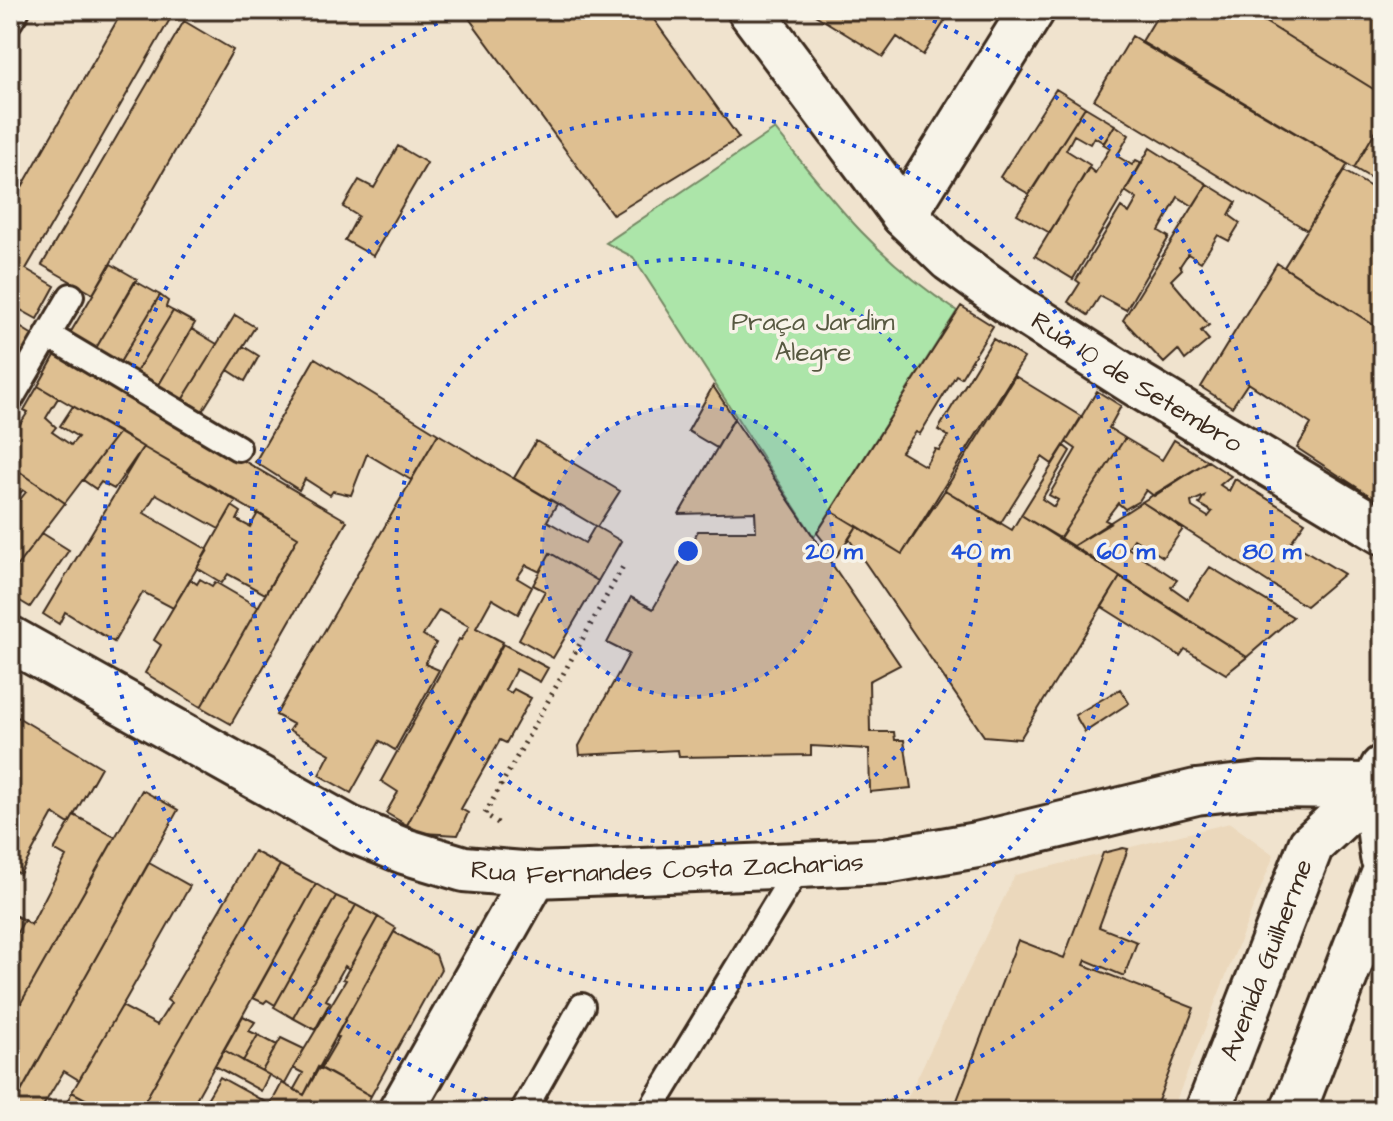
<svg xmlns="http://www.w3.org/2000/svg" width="1393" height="1121" font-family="'Architects Daughter',sans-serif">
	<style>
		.built { fill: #ebd8bc }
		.green { fill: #ace5a9; stroke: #748864; stroke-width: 2 }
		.building { fill: #debf91; stroke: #3b2a1e; stroke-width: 2; fill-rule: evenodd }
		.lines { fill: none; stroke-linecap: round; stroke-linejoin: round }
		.service-casing { stroke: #3b2a1e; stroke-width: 30 }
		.minor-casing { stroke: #3b2a1e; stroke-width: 50 }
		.tertiary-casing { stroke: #3b2a1e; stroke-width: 50 }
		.path { stroke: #3b2a1e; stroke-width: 5; stroke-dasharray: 2 6; stroke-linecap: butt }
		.service { stroke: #f7f3e8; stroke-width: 24 }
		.minor { stroke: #f7f3e8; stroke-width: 44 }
		.tertiary { stroke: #f7f3e8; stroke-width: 44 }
		.ring { fill: none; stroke: #1d4ed8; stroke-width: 4; stroke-dasharray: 4 8 }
		.labels { text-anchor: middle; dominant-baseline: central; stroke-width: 7; stroke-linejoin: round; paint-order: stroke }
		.park-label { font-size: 26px; fill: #575941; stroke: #f7f3e8 }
		.street-label { font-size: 26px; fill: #3b2a1e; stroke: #f7f3e8 }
		.centre { fill: #1d4ed8; stroke: #f7f3e8; stroke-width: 4 }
		.ring-label { font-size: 24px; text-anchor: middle; font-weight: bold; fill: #1d4ed8; stroke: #f7f3e8; stroke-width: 7; stroke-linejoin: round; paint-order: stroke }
	</style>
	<rect width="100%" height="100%" fill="#f0e3ce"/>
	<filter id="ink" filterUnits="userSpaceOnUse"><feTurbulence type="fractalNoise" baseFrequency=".0125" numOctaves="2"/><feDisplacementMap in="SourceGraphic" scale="16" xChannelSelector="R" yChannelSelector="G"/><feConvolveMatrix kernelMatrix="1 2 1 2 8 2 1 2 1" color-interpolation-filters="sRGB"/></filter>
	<g filter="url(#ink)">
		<path class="built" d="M 1230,823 L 1274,855 L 1172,1111 L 901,1111 L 1015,875 Z"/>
		<path class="green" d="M 775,129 C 834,203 876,258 957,311 L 814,537 L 633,257 L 606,243 Z"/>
		<path class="building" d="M 123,10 L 165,10 L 173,14 L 26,269 L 55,286 L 37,319 L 10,304 L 10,208 Z
			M 463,10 L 647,10 L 739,138 L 613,215 Z
			M 807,10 L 952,10 L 923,55 L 897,37 L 883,57 Z
			M 1161,10 L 1246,10 L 1383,95 L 1383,118 L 1354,168 L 1141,43 Z
			M 1246,10 L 1383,10 L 1383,95 Z
			M 184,21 L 233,50 L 93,294 L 42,265 Z
			M 1132,36 L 1348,164 L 1307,230 L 1094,100 Z
			M 1056,89 L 1085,107 L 1029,194 L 1000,177 Z
			M 1085,107 L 1115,125 L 1104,143 L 1094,137 L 1090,144 L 1074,135 L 1066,150 L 1090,165 L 1050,233 L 1017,214 Z
			M 1383,118 L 1383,185 L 1354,168 Z
			M 1115,125 L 1129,135 L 1117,156 L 1132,165 L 1136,160 L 1142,163 L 1073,279 L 1035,256 L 1089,168 L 1095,173 L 1110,148 L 1103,144 Z
			M 398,146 L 427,163 L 373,256 L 345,240 L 358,216 L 343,207 L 359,180 L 374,188 Z
			M 1150,148 L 1207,184 L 1193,206 L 1178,197 L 1159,231 L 1169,237 L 1126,310 L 1100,296 L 1088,315 L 1068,302 L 1080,283 L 1076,280 L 1121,207 L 1129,213 L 1137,199 L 1125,191 Z
			M 1344,171 L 1383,194 L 1383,331 L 1284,267 Z
			M 1207,184 L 1236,202 L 1229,215 L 1240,223 L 1229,241 L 1218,235 L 1201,262 L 1188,254 L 1180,266 L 1182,269 L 1171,280 L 1209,325 L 1201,331 L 1209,340 L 1185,360 L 1178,350 L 1164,363 L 1123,320 Z
			M 1277,263 L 1383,331 L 1383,500 L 1381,503 L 1297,448 L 1311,424 L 1248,383 L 1232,407 L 1201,387 Z
			M 111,264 L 137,279 L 95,350 L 69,335 Z
			M 135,281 L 160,295 L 119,364 L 95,350 Z
			M 160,295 L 168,301 L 166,307 L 173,311 L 135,374 L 119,364 Z
			M 961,306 L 993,326 L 961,378 L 956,375 L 920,434 L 916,432 L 901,452 L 925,466 L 935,449 L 939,450 L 948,436 L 938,430 L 993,339 L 1024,358 L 902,554 L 831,511 Z
			M 173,311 L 195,323 L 157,388 L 135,374 Z
			M 235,315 L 255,327 L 201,413 L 181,402 Z
			M 10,321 L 33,335 L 10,376 Z
			M 192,329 L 217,344 L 181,402 L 157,388 Z
			M 243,346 L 259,356 L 245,381 L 228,370 Z
			M 57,352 L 347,521 L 231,724 L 201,707 L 298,537 L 38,386 Z
			M 315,358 L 438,434 L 411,480 L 367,454 L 351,495 L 333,491 L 330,495 L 305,479 L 299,490 L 255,462 Z
			M 1015,376 L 1082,417 L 1052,464 L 1042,457 L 1000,524 L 945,490 Z
			M 38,386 L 58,398 L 46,418 L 56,427 L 52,432 L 71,445 L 78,437 L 60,426 L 73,406 L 119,432 L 65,503 L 10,465 L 10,439 L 28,412 L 24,410 Z
			M 713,386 L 734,418 L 717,448 L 688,431 Z
			M 1097,391 L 1121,406 L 1109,428 L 1125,438 L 1060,538 L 1021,515 L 1064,446 L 1070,451 L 1042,499 L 1054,507 L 1058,500 L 1049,495 L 1076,449 L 1066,442 Z
			M 734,419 L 900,665 L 869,681 L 870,732 L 894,732 L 895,740 L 904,740 L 911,788 L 870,792 L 869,749 L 811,746 L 811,755 L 679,757 L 678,750 L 580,755 L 579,746 L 629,654 L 607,643 L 631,597 L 653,609 L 698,531 L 756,531 L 755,512 L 679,514 Z
			M 119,432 L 143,447 L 114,489 L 101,482 L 96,489 L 83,480 Z
			M 438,434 L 557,504 L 547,521 L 585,543 L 595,526 L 621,541 L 598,581 L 550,553 L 540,572 L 526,565 L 517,578 L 532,587 L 518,614 L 492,599 L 476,628 L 503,642 L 407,825 L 386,813 L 398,792 L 381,781 L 459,639 L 461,640 L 469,626 L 439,610 L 423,635 L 436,643 L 425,664 L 439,670 L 395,750 L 380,741 L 351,793 L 319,775 L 330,754 L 289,730 L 293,724 L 276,715 Z
			M 1125,438 L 1162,460 L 1174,440 L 1208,461 L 1154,496 L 1146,490 L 1139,501 L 1125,509 L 1118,503 L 1105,520 L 1111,523 L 1073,546 L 1060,538 Z
			M 536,441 L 620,491 L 597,527 L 514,478 Z
			M 143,447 L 236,500 L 219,529 L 156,494 L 144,513 L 208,550 L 173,608 L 143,592 L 114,642 L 65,612 L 59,624 L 43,614 Z
			M 1208,461 L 1231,476 L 1220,485 L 1229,491 L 1235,479 L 1305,522 L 1291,542 L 1344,574 L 1306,606 L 1142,502 ZM 1204,496 L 1199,504 L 1212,512 L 1208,517 L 1192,507 L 1191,502 Z
			M 10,465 L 65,503 L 10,575 L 10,512 L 26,492 L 23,490 L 19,494 L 10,488 Z
			M 945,490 L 1012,530 L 1021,515 L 1120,577 L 1020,739 L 984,736 L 849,539 L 857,526 L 902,554 Z
			M 1142,502 L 1183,529 L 1163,557 L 1134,539 L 1128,548 L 1177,580 L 1171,587 L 1188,599 L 1210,567 L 1293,617 L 1247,657 L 1073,546 Z
			M 232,506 L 241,512 L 237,520 L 250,527 L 258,513 L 298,537 L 265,594 L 228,574 L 222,583 L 197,568 Z
			M 831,511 L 857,526 L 836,557 L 817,533 Z
			M 42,533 L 69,550 L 30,607 L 10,595 L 10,575 Z
			M 550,553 L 598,581 L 553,658 L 519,639 L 545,591 L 533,585 Z
			M 1120,577 L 1237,651 L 1247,657 L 1226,674 L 1185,649 L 1180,656 L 1102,607 Z
			M 190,579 L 197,584 L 200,579 L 212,586 L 215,582 L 258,607 L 201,707 L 145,673 L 161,645 L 154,640 Z
			M 503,644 L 548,668 L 540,682 L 516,669 L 505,690 L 511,693 L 514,689 L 531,698 L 506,743 L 500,740 L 461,809 L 468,813 L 458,835 L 422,833 L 407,825 Z
			M 1120,689 L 1129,703 L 1085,732 L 1075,715 Z
			M 14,715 L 101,767 L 69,824 L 53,814 L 20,874 L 10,869 L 10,722 Z
			M 142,790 L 178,810 L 16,1101 L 10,1097 L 10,1022 Z
			M 74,815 L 115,837 L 10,1022 L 10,963 L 15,952 L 10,950 L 10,946 L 24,920 L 31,925 L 66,857 L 54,850 Z
			M 1123,848 L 1128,849 L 1099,927 L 1137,942 L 1124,976 L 1086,960 L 1084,965 L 1194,1008 L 1154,1111 L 953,1111 L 1018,940 L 1064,958 L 1103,853 Z
			M 254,851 L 280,865 L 139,1111 L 108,1111 L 72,1092 L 122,1006 L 157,1025 L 171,1003 L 167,1000 Z
			M 149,863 L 190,886 L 126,999 L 79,1080 L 64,1071 L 40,1111 L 10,1111 Z
			M 280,865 L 316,884 L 191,1108 L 189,1111 L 139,1111 Z
			M 316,884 L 336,896 L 275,1005 L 267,1000 L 264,1003 L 253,998 Z
			M 336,896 L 356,905 L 293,1018 L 274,1007 Z
			M 356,905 L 378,917 L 349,969 L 345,966 L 326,1000 L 330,1002 L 315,1030 L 293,1018 Z
			M 10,913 L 24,920 L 10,946 Z
			M 378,917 L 396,928 L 304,1095 L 294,1089 L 303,1073 L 293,1068 L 346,980 L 343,979 Z
			M 394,932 L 436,955 L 441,969 L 371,1096 L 321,1068 L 339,1037 L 336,1036 Z
			M 243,1016 L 255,1022 L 249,1031 L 258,1035 L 243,1061 L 224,1050 Z
			M 258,1035 L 277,1045 L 262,1071 L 243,1061 Z
			M 281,1038 L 304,1049 L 285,1084 L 262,1071 Z
			M 224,1050 L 269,1075 L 261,1091 L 215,1066 Z
			M 318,1067 L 371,1096 L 363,1111 L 267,1111 L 282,1083 L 304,1095 Z
			M 220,1077 L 267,1103 L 263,1111 L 200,1111 Z
			M 72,1092 L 108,1111 L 62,1111 Z"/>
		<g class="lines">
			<defs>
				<path id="service" d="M 10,21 L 17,10
					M 48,335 L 71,296
					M 10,400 L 48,335 L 238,448
					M 523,1111 L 582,1006
					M 650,1111 L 800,865"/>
				<g id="minor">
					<path id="s1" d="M 750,10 L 904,215 L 950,259 L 1016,307 L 1140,386 L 1383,532"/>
					<path d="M 904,215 L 1032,10"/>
					<path id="s2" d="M 10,639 L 350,829 L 404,851 L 464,869 L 535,875 L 800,865 L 885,861 L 977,845 L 1196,792 L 1260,785 L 1374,786"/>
					<path d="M 401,1111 L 535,875"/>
				</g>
				<g id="tertiary">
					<path d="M 1374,786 L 1383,857"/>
					<path id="s3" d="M 1208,1111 L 1311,845 L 1374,786 L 1383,768"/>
					<path d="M 1293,1111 L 1383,877"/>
				</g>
			</defs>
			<use href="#service" class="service-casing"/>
			<use href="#minor" class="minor-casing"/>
			<use href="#tertiary" class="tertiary-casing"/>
			<path class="path" d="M 498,823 L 485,814 L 625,563"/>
			<use href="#service" class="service"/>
			<use href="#minor" class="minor"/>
			<use href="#tertiary" class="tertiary"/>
		</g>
	</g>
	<circle cx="688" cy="551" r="146" fill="#1d4ed8" fill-opacity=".12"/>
	<g class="ring">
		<circle cx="688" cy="551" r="146"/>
		<circle cx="688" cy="551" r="292"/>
		<circle cx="688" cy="551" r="438"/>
		<path d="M522 1111A584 584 0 0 1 465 11M911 11A584 584 0 0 1 854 1111"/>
	</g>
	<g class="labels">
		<g class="park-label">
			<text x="813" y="322">Praça Jardim<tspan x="813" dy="30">Alegre</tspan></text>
		</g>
		<g class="street-label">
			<text stroke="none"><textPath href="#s1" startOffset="544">Rua 10 de Setembro</textPath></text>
			<text stroke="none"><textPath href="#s2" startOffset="714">Rua Fernandes Costa Zacharias</textPath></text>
			<text stroke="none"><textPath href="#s3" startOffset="162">Avenida Guilherme</textPath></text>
		</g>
	</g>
	<circle cx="688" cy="551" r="12" class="centre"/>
	<g class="ring-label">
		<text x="834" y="559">20 m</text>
		<text x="980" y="559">40 m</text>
		<text x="1126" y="559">60 m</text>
		<text x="1272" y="559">80 m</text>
	</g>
	<rect width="1393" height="1121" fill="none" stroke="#f7f3e8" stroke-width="40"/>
	<rect x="20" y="20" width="1353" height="1081" fill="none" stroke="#3b2a1e" stroke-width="3" filter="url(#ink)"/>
</svg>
